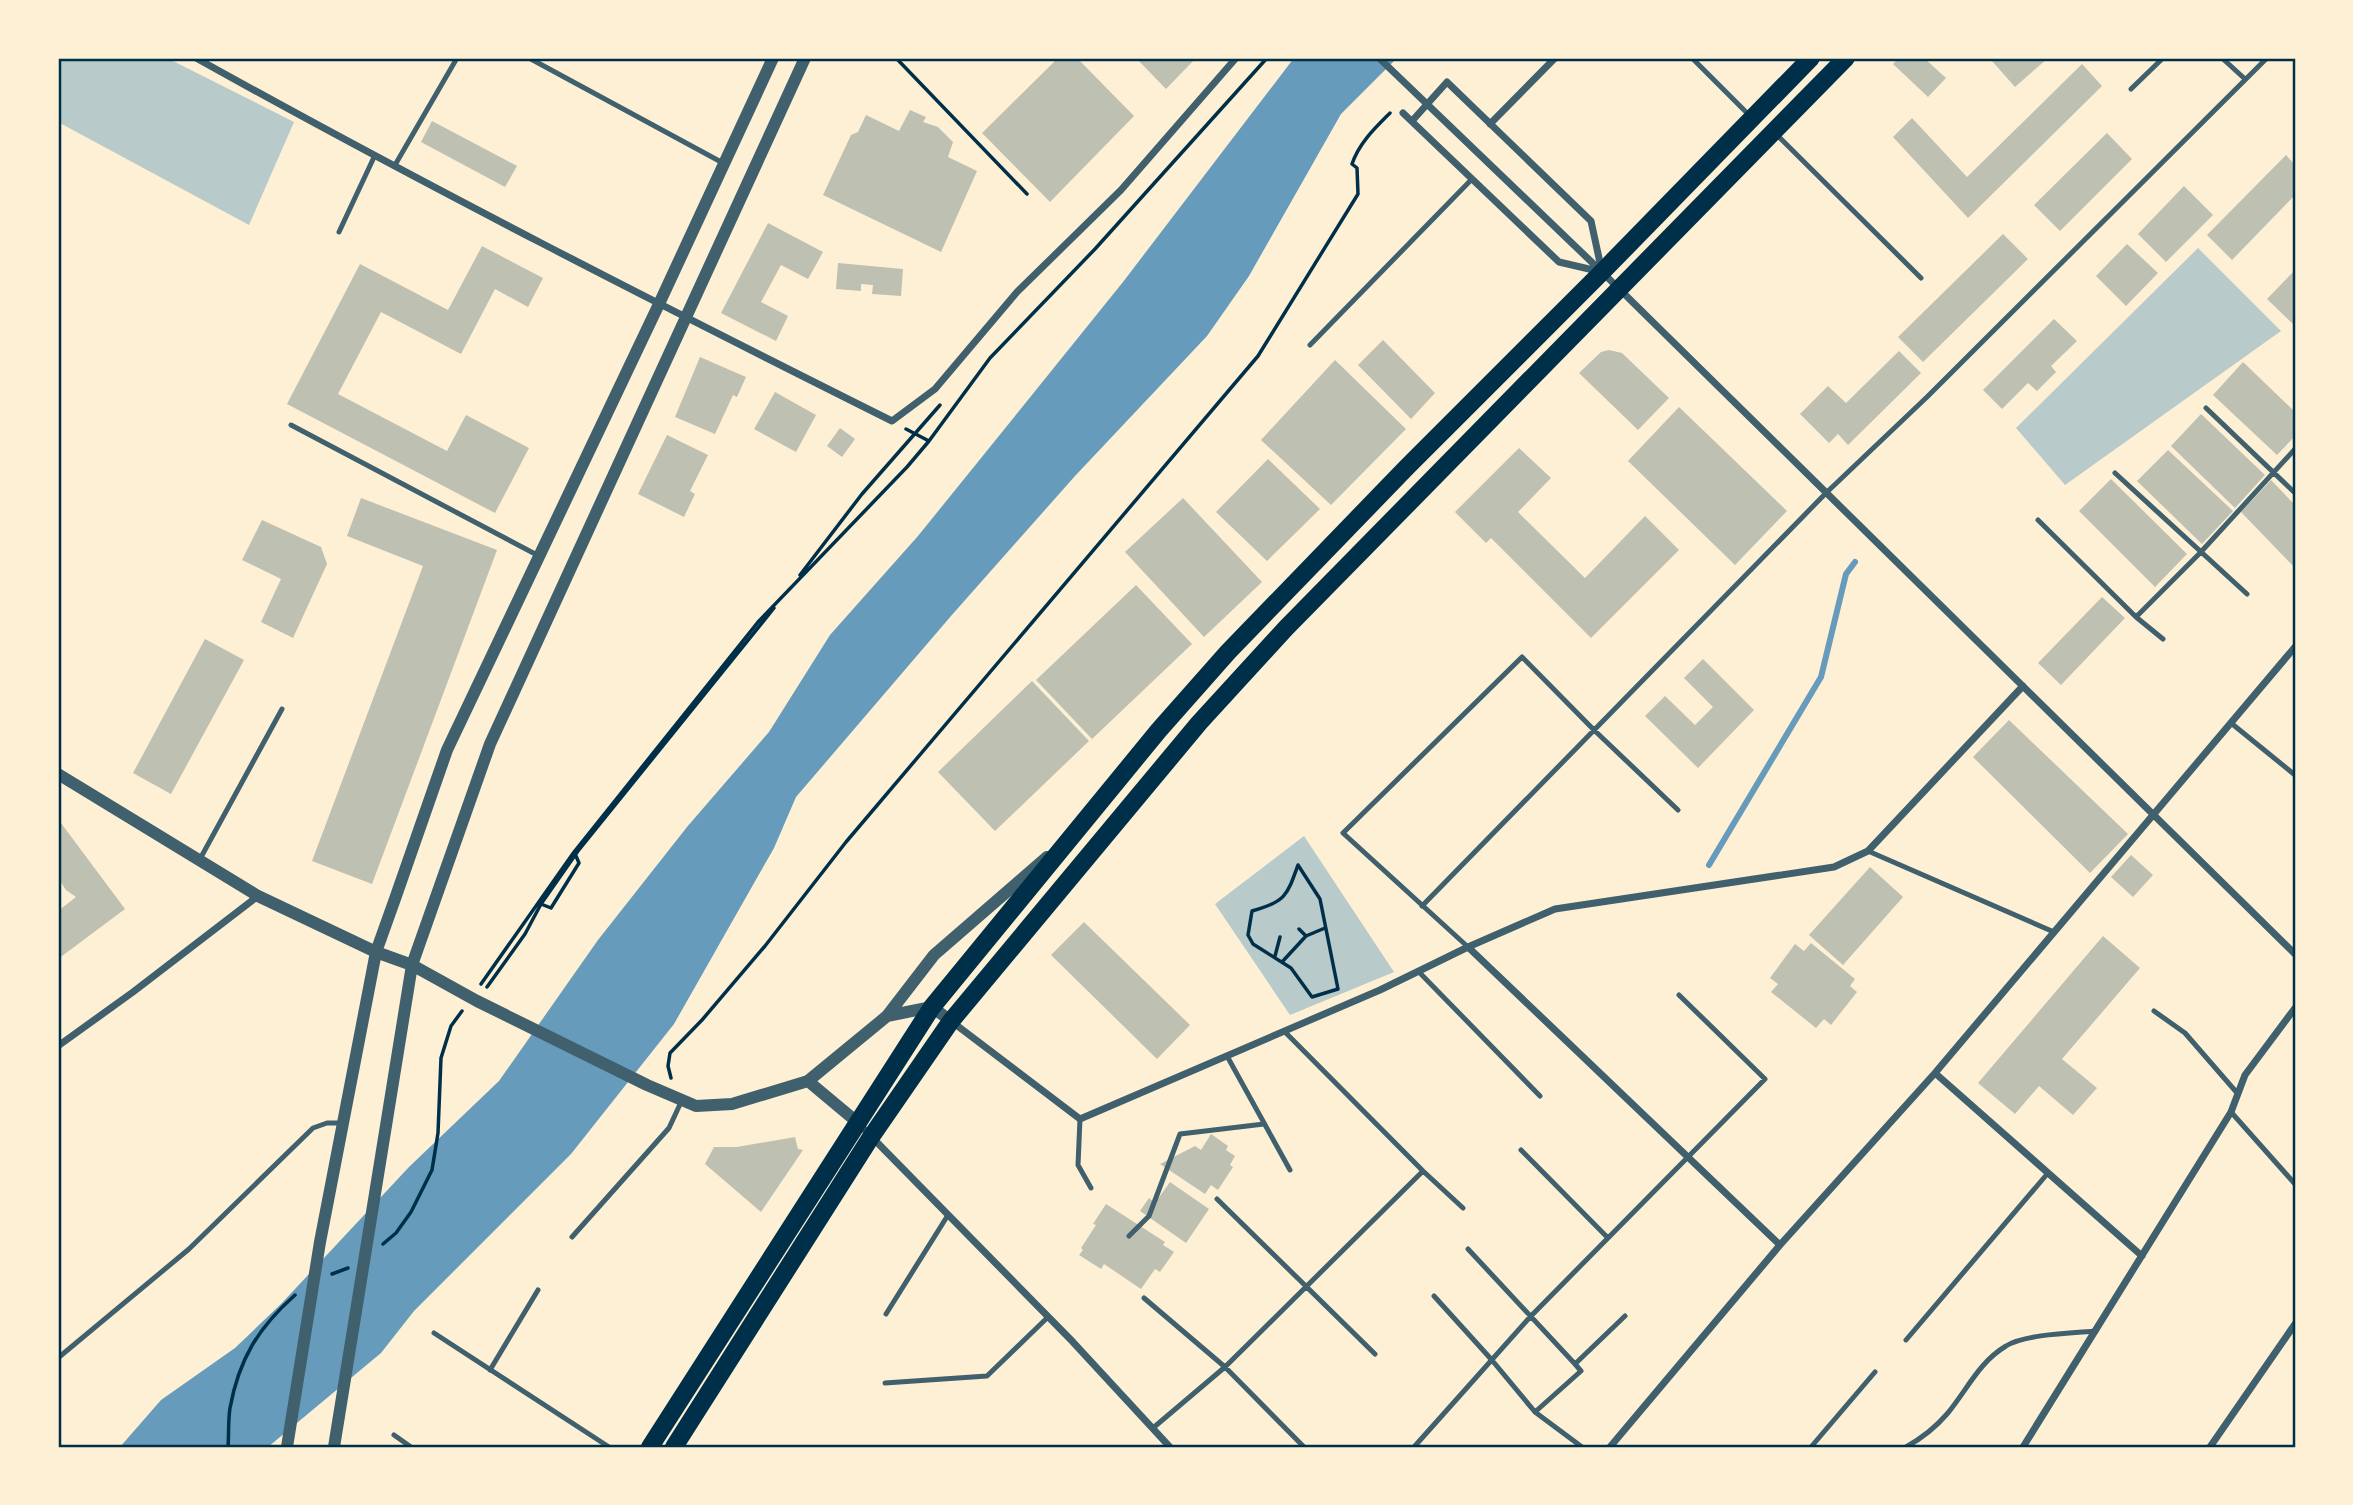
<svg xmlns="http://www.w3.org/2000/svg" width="2353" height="1505" font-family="'Fira Sans Condensed',sans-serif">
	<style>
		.green { fill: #b9caca }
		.water { fill: #669bbc }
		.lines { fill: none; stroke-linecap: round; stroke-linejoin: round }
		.stream { stroke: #669bbc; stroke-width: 6 }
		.building { fill: #bec0b2 }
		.path { stroke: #003049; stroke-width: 3.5 }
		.service { stroke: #3f606c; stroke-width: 5 }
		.minor { stroke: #3f606c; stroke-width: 7 }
		.tertiary { stroke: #3f606c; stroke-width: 12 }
		.primary { stroke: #003049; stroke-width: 18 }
		.neatline { fill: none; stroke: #003049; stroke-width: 2.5 }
	</style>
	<rect width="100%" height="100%" fill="#fdf0d5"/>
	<path class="green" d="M 58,58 L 167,58 L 294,122 L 249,225 L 58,122 Z
		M 2198,248 L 2281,331 L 2065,485 L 2016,428 Z
		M 1304,836 L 1394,972 L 1290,1015 L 1215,904 Z"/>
	<path class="water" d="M 1294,58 L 1397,58 L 1341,114 L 1249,276 L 1207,336 L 1075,476 L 951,616 L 796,797 L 774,848 L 674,1024 L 571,1154 L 414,1311 L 381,1353 L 268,1447 L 120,1447 L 161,1400 L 235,1348 L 281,1304 L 409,1167 L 499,1081 L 598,940 L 687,827 L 769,732 L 830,635 L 918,536 L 1011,421 L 1123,282 Z"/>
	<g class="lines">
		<path class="stream" d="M 1709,865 L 1821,677 L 1846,574 L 1855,562"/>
	</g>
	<path class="building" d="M 1058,58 L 1077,58 L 1134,116 L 1050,202 L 982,133 Z
		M 1136,58 L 1196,58 L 1166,89 Z
		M 1899,58 L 1924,58 L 1946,78 L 1928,97 L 1893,64 Z
		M 1996,58 L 2048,58 L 2015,87 L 1992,61 Z
		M 2082,64 L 2102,86 L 1968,218 L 1893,137 L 1912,118 L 1967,177 Z
		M 910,110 L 926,117 L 923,122 L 938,127 L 953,142 L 948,157 L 977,171 L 941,252 L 823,195 L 851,135 L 858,132 L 866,115 L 899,131 Z
		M 432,121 L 517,166 L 505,187 L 421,142 Z
		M 2107,133 L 2132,159 L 2060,231 L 2034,205 Z
		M 2286,155 L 2295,165 L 2295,195 L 2232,260 L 2207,235 Z
		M 2184,186 L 2213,215 L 2166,262 L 2138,234 Z
		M 768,223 L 823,252 L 808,279 L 781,265 L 761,302 L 788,316 L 776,341 L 721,313 Z
		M 2003,234 L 2028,259 L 1923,362 L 1898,337 Z
		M 2127,244 L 2158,273 L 2126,306 L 2096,276 Z
		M 482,246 L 543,278 L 528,307 L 495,289 L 461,354 L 381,312 L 338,394 L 447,451 L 466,415 L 529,448 L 495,513 L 287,404 L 360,264 L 448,310 Z
		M 838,263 L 903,269 L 901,296 L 872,294 L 873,285 L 861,284 L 861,291 L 836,289 Z
		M 2295,270 L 2295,326 L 2267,299 Z
		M 2054,319 L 2077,341 L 2051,366 L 2056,372 L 2037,391 L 2028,383 L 2002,409 L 1983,390 Z
		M 1383,340 L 1435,393 L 1411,419 L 1358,365 Z
		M 1609,350 L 1622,353 L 1669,398 L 1638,430 L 1579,373 L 1601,352 Z
		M 1899,351 L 1921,373 L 1848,445 L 1838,434 L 1829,443 L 1800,414 L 1828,386 L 1846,403 Z
		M 700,357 L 746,377 L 737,397 L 733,395 L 715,434 L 675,417 Z
		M 1335,360 L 1406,429 L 1331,505 L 1261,440 Z
		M 2243,362 L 2295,412 L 2295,436 L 2277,455 L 2213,395 Z
		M 775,392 L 816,415 L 796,452 L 754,429 Z
		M 1679,407 L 1787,511 L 1735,565 L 1628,461 Z
		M 2201,414 L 2265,475 L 2235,508 L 2171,446 Z
		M 840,428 L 855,439 L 842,457 L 827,446 Z
		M 667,435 L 708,455 L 690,491 L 695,494 L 684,517 L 638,494 Z
		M 1519,448 L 1551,478 L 1518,512 L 1585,578 L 1645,516 L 1679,550 L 1591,638 L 1491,538 L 1486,543 L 1455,512 Z
		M 2168,450 L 2233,511 L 2202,544 L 2137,481 Z
		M 1268,459 L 1320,509 L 1267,561 L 1216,512 Z
		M 2111,479 L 2187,554 L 2155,587 L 2079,511 Z
		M 2271,480 L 2295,505 L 2295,568 L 2241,512 Z
		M 361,498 L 497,550 L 372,884 L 312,861 L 423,566 L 347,536 Z
		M 1183,498 L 1262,582 L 1204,637 L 1125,552 Z
		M 262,520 L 321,547 L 327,564 L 293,638 L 261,622 L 281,579 L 242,560 Z
		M 1136,585 L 1192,644 L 1092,739 L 1036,680 Z
		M 2102,597 L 2125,618 L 2061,685 L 2038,663 Z
		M 205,639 L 244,660 L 171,794 L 133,773 Z
		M 1703,659 L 1754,710 L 1698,768 L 1645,716 L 1665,696 L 1695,725 L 1713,707 L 1684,678 Z
		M 1032,681 L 1089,741 L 995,831 L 938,772 Z
		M 2009,720 L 2128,834 L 2090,873 L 1973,757 Z
		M 58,819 L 125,909 L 58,959 L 58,911 L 76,897 L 66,890 L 58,878 Z
		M 2131,855 L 2153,875 L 2133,897 L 2111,877 Z
		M 1870,867 L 1903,897 L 1843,965 L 1809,935 Z
		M 1084,922 L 1190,1025 L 1157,1059 L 1051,955 Z
		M 2103,936 L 2140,968 L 2062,1059 L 2097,1088 L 2073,1115 L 2039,1086 L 2015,1114 L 1978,1083 Z
		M 1811,943 L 1855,979 L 1850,986 L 1857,992 L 1831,1025 L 1824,1019 L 1816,1028 L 1771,992 L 1778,984 L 1770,978 L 1795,944 L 1804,951 Z
		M 1211,1134 L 1228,1146 L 1226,1150 L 1235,1156 L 1230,1165 L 1233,1167 L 1218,1190 L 1211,1185 L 1205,1194 L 1160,1164 L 1195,1146 L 1201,1150 Z
		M 795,1137 L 798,1149 L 803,1150 L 761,1212 L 705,1164 L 714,1147 L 737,1147 Z
		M 1170,1182 L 1209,1209 L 1186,1243 L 1140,1211 L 1149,1198 L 1155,1203 Z
		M 1106,1204 L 1165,1242 L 1163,1245 L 1174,1252 L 1160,1272 L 1155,1269 L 1141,1289 L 1104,1264 L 1101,1269 L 1079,1255 L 1083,1250 L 1081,1248 L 1096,1225 L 1093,1224 Z"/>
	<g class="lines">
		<path class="path" d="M 896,58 L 1027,194
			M 906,429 L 929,441
			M 800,575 L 862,494 L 940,405
			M 1298,865 L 1320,899 L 1338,989 L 1312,997 L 1291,968 L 1253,944 L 1248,935 L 1252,911 C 1285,902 1287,896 1298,865 Z
			M 541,904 L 551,908 L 579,863 L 576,856
			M 1299,929 L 1306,936
			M 1275,956 L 1280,937
			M 1282,962 L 1306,936 L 1325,928
			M 481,984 L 574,852 L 758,622 L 907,467 L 929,441 L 990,358 L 1095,249 L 1267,58
			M 487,987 L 525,934 L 541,904 L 578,851 L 774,608
			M 671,1078 L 668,1066 L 670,1053 L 702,1020 L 765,946 L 846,842 L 1258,356 L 1358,194 L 1357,168 L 1352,164 C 1359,143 1375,128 1390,113
			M 383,1244 L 396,1233 L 411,1212 L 432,1170 L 438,1133 L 441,1058 L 451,1026 L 462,1011
			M 332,1274 L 348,1268
			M 228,1447 C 229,1434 228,1421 230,1408 C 239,1359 258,1328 295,1295"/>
		<path class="service" d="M 529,58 L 723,163
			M 1692,58 L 1749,115
			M 2222,58 L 2245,79
			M 2293,58 L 2295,59
			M 2131,89 L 2163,58
			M 1776,134 L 1921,278
			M 395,165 L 457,58
			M 339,232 L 375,155
			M 1310,345 L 1472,179
			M 2206,408 L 2295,493
			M 291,425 L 539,556
			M 2115,473 L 2247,594
			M 2038,520 L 2136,617 L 2163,639
			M 2136,617 L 2200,553 L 2295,449
			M 2231,723 L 2295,775
			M 1868,851 L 2054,932
			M 200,859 L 282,709
			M 1422,906 L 1826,493 L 1927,397 L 2267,58
			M 1468,947 L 1343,833 L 1522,657 L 1594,730 L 1678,810
			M 1418,971 L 1540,1096
			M 2154,1011 L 2185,1033 L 2238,1094
			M 1284,1031 L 1423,1171 L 1463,1208
			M 1227,1056 L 1290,1170
			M 2231,1112 L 2295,1184
			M 1080,1119 L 1078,1165 L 1091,1188
			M 1521,1150 L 1608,1238
			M 1217,1199 L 1375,1354
			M 1129,1236 L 1149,1216 L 1180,1134 L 1264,1124
			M 572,1237 L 669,1128 L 682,1100
			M 1468,1249 L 1575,1364
			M 1434,1296 L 1491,1359 L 1535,1412 L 1582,1447
			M 1144,1298 L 1225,1367 L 1304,1447
			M 886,1314 L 948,1215
			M 434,1333 L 609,1447
			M 1906,1340 L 2048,1173
			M 58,1358 L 189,1249 L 313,1128 L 327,1123 L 343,1123
			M 490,1370 L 538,1290
			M 885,1383 L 987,1376 L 1048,1317
			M 1535,1412 L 1581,1371 L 1575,1364 L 1625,1316
			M 1153,1428 L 1225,1367 L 1423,1171
			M 394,1435 L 411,1447
			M 1414,1447 L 1530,1317 L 1765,1079 L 1679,995
			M 1811,1447 L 1875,1372
			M 1906,1447 C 1922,1438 1935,1428 1947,1414 C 1967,1390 1979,1362 2006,1346 C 2025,1334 2073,1333 2096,1331"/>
		<path class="minor" d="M 196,58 C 424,185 658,304 892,421 L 935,389 L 1017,292 L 1121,190 L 1236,58
			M 1379,58 L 1602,272 L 2295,954
			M 1403,113 L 1559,262 L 1602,272 L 1591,221 L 1447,82 L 1412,121
			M 1490,124 L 1555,58
			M 1468,947 L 1780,1245
			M 951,1021 L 1080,1119 L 1380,990 L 1468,947 L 1555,909 L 1834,867 L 1868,851 L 2023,686
			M 58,1046 L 133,992 L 258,896
			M 1935,1073 L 2142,1256
			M 858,1123 L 1073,1342 L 1170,1447
			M 1610,1447 L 1780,1245 L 1935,1073 L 2295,647
			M 2023,1447 L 2231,1112 L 2245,1075 L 2295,1008
			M 2210,1447 L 2295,1324"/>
		<path class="tertiary" d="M 58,774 L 258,896 L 376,952 L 412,965 L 477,1001 L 647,1085 L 696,1106 L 732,1104 L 808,1081 L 887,1016 L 932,1007 L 951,1021
			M 887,1016 L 934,955 L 1047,857
			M 808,1081 L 857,1122
			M 287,1447 L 320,1242 L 376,952 L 396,896 L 447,750 L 659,304 L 773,58
			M 334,1447 L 412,965 L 490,744 L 805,58"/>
		<path class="primary" d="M 650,1447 L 932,1007 L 1159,730 L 1228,652 L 1407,467 L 1602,272 L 1811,58
			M 674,1447 L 871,1137 L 951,1021 L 1199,723 L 1286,628 L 1846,58"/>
	</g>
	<rect width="2353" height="1505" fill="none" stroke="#fdf0d5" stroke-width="119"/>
	<rect x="60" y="60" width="2234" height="1386" class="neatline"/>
</svg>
